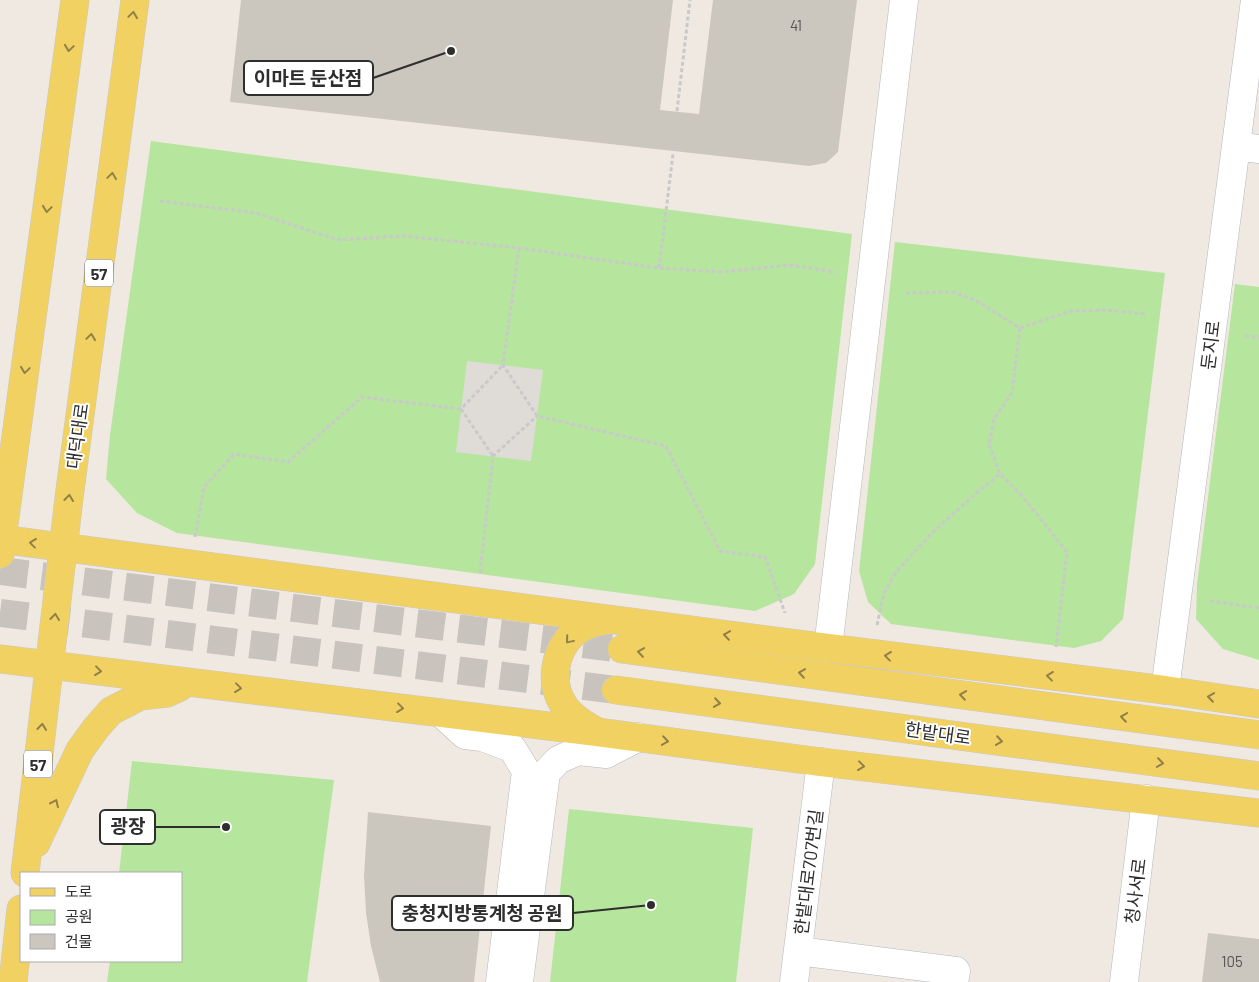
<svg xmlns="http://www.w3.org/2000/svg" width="1259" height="982" font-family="Barlow,'Noto Sans KR',sans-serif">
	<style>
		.green { fill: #b6e59e }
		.plaza { fill: #dfdcd8 }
		.building { fill: #cbc7bf }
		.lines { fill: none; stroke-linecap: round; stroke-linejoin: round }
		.major-tunnel { stroke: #c8c4bd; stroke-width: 28; stroke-dasharray: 28 14; stroke-linecap: butt }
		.minor-casing { stroke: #b4b7c1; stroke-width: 29 }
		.major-casing { stroke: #c9c9c9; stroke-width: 29 }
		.path { stroke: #c9c9c9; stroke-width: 3; stroke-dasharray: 4 2.5; stroke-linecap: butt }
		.minor { stroke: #fff; stroke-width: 28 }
		.major { stroke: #f2d163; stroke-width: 28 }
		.oneway { stroke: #908048 }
		.labels { text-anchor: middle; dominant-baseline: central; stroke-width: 4; stroke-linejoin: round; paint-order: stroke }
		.number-label { font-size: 15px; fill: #555452 }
		.shield { fill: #fff; stroke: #6d6d6d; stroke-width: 1 }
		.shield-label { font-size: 16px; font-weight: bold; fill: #2e2e2e }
		.street-label { font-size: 18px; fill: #2e2e2e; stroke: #fff }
		.leader { fill: none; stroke: #2e2e2e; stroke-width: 2 }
		.callout-dot { fill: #2e2e2e; stroke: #fff; stroke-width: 2 }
		.callout { fill: #fff; stroke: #2e2e2e; stroke-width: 2 }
		.callout-label { font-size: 19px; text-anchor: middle; font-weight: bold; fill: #2e2e2e }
	</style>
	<rect width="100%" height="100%" fill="#efe9e1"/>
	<path class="green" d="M 151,141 L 852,234 L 815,564 L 794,594 L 755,611 L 177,533 L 137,513 L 106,479 L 110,435 Z
		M 895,242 L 1165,273 L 1123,619 L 1101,641 L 1074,648 L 891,624 L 868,602 L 859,571 Z
		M 1235,284 L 1259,287 L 1259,660 L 1223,649 L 1196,619 L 1197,584 Z
		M 132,761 L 334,780 L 307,982 L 107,982 L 110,961 L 181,961 L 181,873 L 119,873 Z
		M 569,809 L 753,828 L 736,982 L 550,982 Z"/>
	<path class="plaza" d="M 467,361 L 543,370 L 531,461 L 456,452 Z"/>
	<path class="building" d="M 241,0 L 673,0 L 660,110 L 699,114 L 713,0 L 857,0 L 838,152 L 826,163 L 809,166 L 230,102 Z
		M 368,812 L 491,826 L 474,982 L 380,982 L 371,946 L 366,913 L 364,876 Z
		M 1208,933 L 1259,939 L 1259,982 L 1202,982 Z"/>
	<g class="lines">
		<path class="major-tunnel" d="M 0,571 L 622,649
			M 0,613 L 616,690"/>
		<defs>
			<path id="minor" d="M 1236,146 L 1259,149
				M 828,648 L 904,0
				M 1165,690 L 1255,0
				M 441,713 L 465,735 L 482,737 L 512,748 L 526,771 L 500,982
				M 798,951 L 956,971 L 954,982
				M 519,982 L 546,773 L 558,760 L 578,751 L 606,754 L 639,737
				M 794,982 L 821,762
				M 1124,982 L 1146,799"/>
			<path id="major" d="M 0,539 L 828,648 L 1165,690 L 1259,704
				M 0,554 L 75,0
				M 622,649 L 1259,735
				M 0,659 L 597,732 L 821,762 L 1259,813
				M 616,690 L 1259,776
				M 596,731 C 583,724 570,716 563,704 C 550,683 554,656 569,638 C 579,627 594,622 607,620
				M 36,843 L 80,750 L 96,728 L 111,711 L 140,696 L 167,693 L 180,687
				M 25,873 L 69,498 L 135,0
				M 13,982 L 21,909"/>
		</defs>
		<use href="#minor" class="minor-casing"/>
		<use href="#major" class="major-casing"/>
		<path class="path" d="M 677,111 L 690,0
			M 160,201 L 256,213 L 339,240 L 404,236 L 519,248 L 659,268 L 722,272 L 790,265 L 835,272
			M 519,248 L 503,365 L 537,416 L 666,446 L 720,551 L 765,557 L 785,613
			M 659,268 L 673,154
			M 906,293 L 953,292 L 977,301 L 1020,328 L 1071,311 L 1105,310 L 1145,314
			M 1020,328 L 1012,393 L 994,419 L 989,444 L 1000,474 L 1023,497 L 1067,552 L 1056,647
			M 1245,336 L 1259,337
			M 461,409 L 493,456
			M 195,537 L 204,487 L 234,454 L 288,462 L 362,397 L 461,409 L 503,365
			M 480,573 L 493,456 L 537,416
			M 1210,601 L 1259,608
			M 877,625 L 884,593 L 896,572 L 933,532 L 981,489 L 1000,474"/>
		<use href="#minor" class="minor"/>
		<use href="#major" class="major"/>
	</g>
	<defs><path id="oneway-chevron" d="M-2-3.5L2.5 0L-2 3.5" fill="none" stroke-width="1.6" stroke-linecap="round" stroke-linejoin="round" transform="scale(1.25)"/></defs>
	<g class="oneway">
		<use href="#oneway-chevron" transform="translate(133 15) rotate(-82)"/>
		<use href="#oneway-chevron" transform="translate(69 48) rotate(98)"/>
		<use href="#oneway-chevron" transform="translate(112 176) rotate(-82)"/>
		<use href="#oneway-chevron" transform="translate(47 209) rotate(98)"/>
		<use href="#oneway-chevron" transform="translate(91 337) rotate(-82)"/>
		<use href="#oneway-chevron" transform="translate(25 370) rotate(98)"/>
		<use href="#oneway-chevron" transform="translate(69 498) rotate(-83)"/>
		<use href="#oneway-chevron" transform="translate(33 543) rotate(-173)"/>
		<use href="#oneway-chevron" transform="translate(55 617) rotate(-83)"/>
		<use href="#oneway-chevron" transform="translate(727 635) rotate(-172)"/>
		<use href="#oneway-chevron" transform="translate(569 640) rotate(130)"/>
		<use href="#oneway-chevron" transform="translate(641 652) rotate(-172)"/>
		<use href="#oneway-chevron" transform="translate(888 656) rotate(-173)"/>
		<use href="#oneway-chevron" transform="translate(98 671) rotate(7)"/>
		<use href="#oneway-chevron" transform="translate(802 673) rotate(-172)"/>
		<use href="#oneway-chevron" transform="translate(1050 676) rotate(-173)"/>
		<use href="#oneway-chevron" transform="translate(238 688) rotate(7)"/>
		<use href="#oneway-chevron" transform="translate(963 695) rotate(-172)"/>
		<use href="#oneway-chevron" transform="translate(1211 697) rotate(-172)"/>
		<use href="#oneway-chevron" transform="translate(717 703) rotate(8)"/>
		<use href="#oneway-chevron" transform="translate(400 708) rotate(7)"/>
		<use href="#oneway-chevron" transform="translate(1124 717) rotate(-172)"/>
		<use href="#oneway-chevron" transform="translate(42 727) rotate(-84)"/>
		<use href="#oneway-chevron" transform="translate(665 741) rotate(8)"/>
		<use href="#oneway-chevron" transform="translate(999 741) rotate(8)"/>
		<use href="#oneway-chevron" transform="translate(1160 763) rotate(8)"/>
		<use href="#oneway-chevron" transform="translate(861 766) rotate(7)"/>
		<use href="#oneway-chevron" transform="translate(55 803) rotate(-65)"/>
	</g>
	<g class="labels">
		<g class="number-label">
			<text x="796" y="25">41</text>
			<text x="1232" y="961">105</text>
		</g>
		<g class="shield">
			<rect x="85" y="259.5" width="28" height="27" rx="4"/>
			<rect x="24" y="750.5" width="28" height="27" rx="4"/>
		</g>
		<g class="shield-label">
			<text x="99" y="273">57</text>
			<text x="38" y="764">57</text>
		</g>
		<g class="street-label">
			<text transform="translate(1210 345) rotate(-83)">둔지로</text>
			<text transform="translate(77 436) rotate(-82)">대덕대로</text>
			<text transform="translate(938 733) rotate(8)">한밭대로</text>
			<text transform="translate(808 872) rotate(-83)">한밭대로707번길</text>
			<text transform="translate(1135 891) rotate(-83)">청사서로</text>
		</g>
	</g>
	<path class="leader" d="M451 51L373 78M226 827L155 827M651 905L573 913"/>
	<g class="callout-dot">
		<circle cx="451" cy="51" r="5"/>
		<circle cx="226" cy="827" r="5"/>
		<circle cx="651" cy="905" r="5"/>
	</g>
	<g class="callout">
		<rect x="244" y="61" width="129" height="34" rx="5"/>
		<rect x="100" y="810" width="55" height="34" rx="5"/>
		<rect x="392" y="896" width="181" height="34" rx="5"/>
	</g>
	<g class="callout-label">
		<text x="308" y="85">이마트 둔산점</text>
		<text x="128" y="833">광장</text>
		<text x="482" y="920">충청지방통계청 공원</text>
	</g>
	<rect x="20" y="872" width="162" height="90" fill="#ffffff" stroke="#ababab"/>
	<rect x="30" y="888" width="25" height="8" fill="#f2d163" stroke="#ababab"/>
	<text x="65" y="897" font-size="15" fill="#2e2e2e">도로</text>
	<rect x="30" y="910" width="25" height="15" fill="#b6e59e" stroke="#ababab"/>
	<text x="65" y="922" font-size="15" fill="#2e2e2e">공원</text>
	<rect x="30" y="934" width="25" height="15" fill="#cbc7bf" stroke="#ababab"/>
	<text x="65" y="947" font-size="15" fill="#2e2e2e">건물</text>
</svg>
